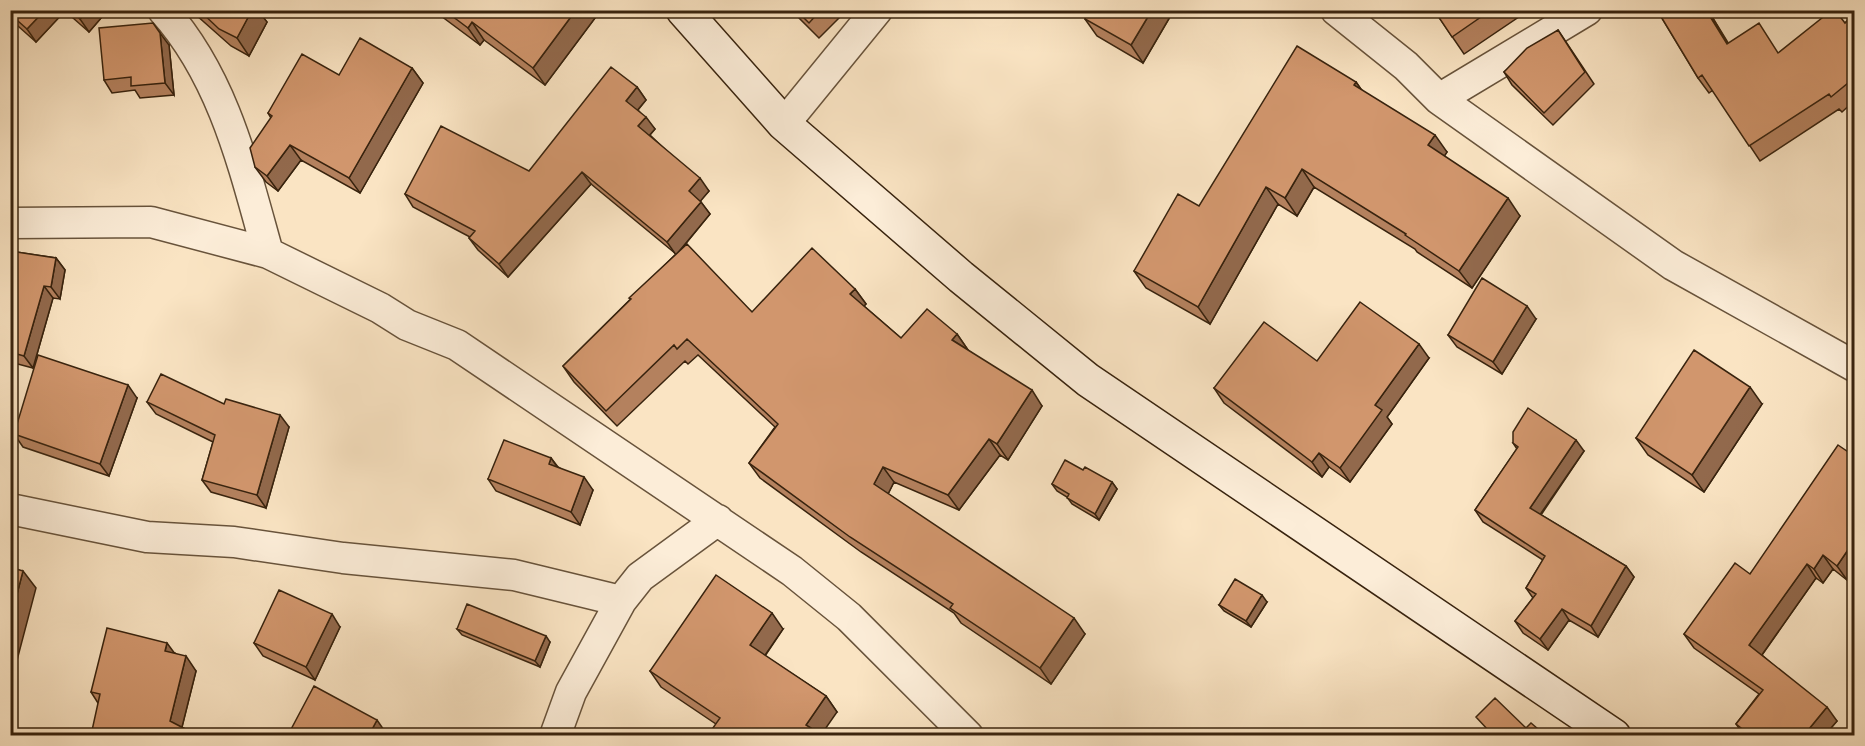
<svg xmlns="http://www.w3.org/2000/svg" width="1865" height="746" font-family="'IM FELL DW Pica',serif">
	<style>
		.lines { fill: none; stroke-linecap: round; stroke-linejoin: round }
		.street-casing { stroke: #68533b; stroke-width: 33 }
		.secondary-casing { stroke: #38230e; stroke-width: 36 }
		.street { stroke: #fcedd8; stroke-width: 30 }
		.secondary { stroke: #fcedd8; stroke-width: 33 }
		.wall { fill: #b4815e; stroke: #38230e; stroke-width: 1.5 }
		.shaded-wall { fill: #92694c; stroke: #38230e; stroke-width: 1.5 }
		.building { fill: #d1966d; stroke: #38230e; stroke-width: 1.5 }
	</style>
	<rect width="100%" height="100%" fill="#fae4c3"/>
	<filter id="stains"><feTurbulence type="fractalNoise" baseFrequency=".00333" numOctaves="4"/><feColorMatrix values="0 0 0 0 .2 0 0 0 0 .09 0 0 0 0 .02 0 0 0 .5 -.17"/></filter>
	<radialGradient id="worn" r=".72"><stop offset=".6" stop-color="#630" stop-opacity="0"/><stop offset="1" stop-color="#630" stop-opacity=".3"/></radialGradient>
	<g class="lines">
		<defs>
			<path id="street" d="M 163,10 C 224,78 244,168 268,253
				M 1336,10 L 1406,66 L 1439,99 L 1673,265 L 1854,366
				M 1439,99 L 1587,10
				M 784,124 L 877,10
				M 10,223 L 151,222 L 268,253 L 380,308 L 407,325 L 457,345 L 792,571 L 849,617 L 968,736
				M 10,509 L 147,537 L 234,542 L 343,558 L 514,575 L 621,601
				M 555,736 L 571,692 L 621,601 L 640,577 L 718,520"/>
			<path id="secondary" d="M 683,10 L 784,124 L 961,277 L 1088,380 L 1614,736"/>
		</defs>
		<use href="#street" class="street-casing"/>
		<use href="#secondary" class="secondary-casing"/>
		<use href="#street" class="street"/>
		<use href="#secondary" class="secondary"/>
	</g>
	<path class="wall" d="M 10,10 L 108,10 L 89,32 L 65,11 L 36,42 L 10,19 Z
		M 193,10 L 267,10 L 263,17 L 267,22 L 249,56 L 231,46 L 195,14 Z
		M 433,10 L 601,10 L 545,85 L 484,40 L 480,45 Z
		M 794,10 L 847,10 L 819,38 L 799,18 Z
		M 1174,10 L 1143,63 L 1097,36 L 1085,19 Z
		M 1434,10 L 1529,10 L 1464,54 Z
		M 1657,10 L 1708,10 L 1728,44 L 1779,53 L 1845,23 L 1854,14 L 1854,101 L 1842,112 L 1839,109 L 1760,161 L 1713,90 L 1709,93 L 1698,78 Z
		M 1558,30 L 1594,84 L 1553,125 L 1512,85 L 1504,72 Z
		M 169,45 L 174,95 L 140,98 L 135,90 L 112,93 L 104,80 Z
		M 412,68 L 423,83 L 360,193 L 301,160 L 278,191 L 266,182 L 255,167 L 271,118 L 268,113 L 339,75 Z
		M 1356,82 L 1362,91 L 1447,152 L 1444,156 L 1520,216 L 1472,288 L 1417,252 L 1415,249 L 1314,187 L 1297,216 L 1278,204 L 1210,324 L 1146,288 L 1134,271 L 1199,206 Z
		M 637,87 L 646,100 L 638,110 L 655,129 L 650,135 L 709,191 L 700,201 L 710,214 L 679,252 L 752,312 L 855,289 L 866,304 L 864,306 L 901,338 L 957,334 L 968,350 L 1042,406 L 1008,460 L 1000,455 L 959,510 L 894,482 L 888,494 L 1085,634 L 1051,684 L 961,623 L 954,613 L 861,552 L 760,478 L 749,463 L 775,427 L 698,355 L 688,364 L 685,361 L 617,426 L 574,382 L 563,366 L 676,254 L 591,184 L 508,277 L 478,250 L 469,238 L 470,237 L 413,207 L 405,194 L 529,171 Z
		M 10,251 L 56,258 L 65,270 L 60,299 L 53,298 L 33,368 L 10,362 Z
		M 1536,319 L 1502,374 L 1457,347 L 1448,335 Z
		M 1429,358 L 1387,417 L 1392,424 L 1350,482 L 1329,467 L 1322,477 L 1224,403 L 1214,388 L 1317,361 Z
		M 137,398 L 109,476 L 23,447 L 14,434 Z
		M 147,402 L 224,404 L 289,427 L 266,508 L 211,492 L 202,480 L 213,442 L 156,414 Z
		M 1762,404 L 1704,492 L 1648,455 L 1636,438 Z
		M 1513,443 L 1584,451 L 1541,515 L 1626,566 L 1634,577 L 1598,637 L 1569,620 L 1548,650 L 1523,633 L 1515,621 L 1533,598 L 1526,588 L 1543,560 L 1483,522 L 1475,510 L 1517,449 Z
		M 1854,456 L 1847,580 L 1833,569 L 1823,583 L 1816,578 L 1762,655 L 1837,721 L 1825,735 L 1744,735 L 1736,724 L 1759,694 L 1694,648 L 1684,634 L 1750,574 Z
		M 551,458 L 558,467 L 593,490 L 580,525 L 496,491 L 488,479 Z
		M 1083,470 L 1112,482 L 1117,489 L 1099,520 L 1072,504 L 1067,497 L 1057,491 L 1052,484 Z
		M 1267,602 L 1251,627 L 1224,611 L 1219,605 Z
		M 340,627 L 315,680 L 263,656 L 254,643 Z
		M 457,629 L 550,642 L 540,667 L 462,635 Z
		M 783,629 L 765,656 L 826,696 L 837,712 L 716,724 L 661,687 L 650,671 Z
		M 175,653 L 196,671 L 182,727 L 98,703 L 91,692 Z"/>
	<path class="shaded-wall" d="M 45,10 L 65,11 L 36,42 L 27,29 Z
		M 88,10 L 108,10 L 89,32 L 80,19 Z
		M 252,10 L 267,10 L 263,17 L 267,22 L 249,56 L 237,38 Z
		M 576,10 L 601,10 L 545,85 L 533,68 Z
		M 1152,10 L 1174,10 L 1143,63 L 1131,45 Z
		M 1706,10 L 1708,10 L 1738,59 L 1727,44 Z
		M 472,22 L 484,40 L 480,45 L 468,28 Z
		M 160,33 L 169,45 L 174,95 L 165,83 Z
		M 412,68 L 423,83 L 360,193 L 349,178 Z
		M 1356,82 L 1368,99 L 1354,85 Z
		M 637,87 L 646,100 L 635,113 L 626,101 Z
		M 646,117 L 655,129 L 647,138 L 638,126 Z
		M 1435,135 L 1447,152 L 1440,163 L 1428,145 Z
		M 290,145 L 301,160 L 278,191 L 267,176 Z
		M 1302,169 L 1314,187 L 1297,216 L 1285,198 Z
		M 582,172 L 591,184 L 508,277 L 499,264 Z
		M 700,178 L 709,191 L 698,204 L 689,191 Z
		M 1266,187 L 1278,204 L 1210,324 L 1198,307 Z
		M 1508,198 L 1520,216 L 1472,288 L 1459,271 Z
		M 701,202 L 710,214 L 676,255 L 667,242 Z
		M 56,258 L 65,270 L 60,299 L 51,287 Z
		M 44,286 L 53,298 L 33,368 L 24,356 Z
		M 855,289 L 866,304 L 860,310 L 850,294 Z
		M 1527,306 L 1536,319 L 1502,374 L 1493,362 Z
		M 957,334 L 968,350 L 952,340 Z
		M 1419,344 L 1429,358 L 1387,417 L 1392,424 L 1350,482 L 1340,468 L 1375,405 Z
		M 128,385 L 137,398 L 109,476 L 100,464 Z
		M 1750,387 L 1762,404 L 1704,492 L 1692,475 Z
		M 1032,390 L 1042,406 L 1008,460 L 997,444 Z
		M 280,415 L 289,427 L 266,508 L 257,495 Z
		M 989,439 L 1000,455 L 959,510 L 948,495 Z
		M 1576,440 L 1584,451 L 1537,519 L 1530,508 Z
		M 1319,453 L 1329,467 L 1322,477 L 1312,462 Z
		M 551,458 L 560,471 L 549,464 Z
		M 883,467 L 894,482 L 885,500 L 874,484 Z
		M 584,477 L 593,490 L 580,525 L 571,512 Z
		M 1112,482 L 1117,489 L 1099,520 L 1095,514 Z
		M 1854,541 L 1854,569 L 1847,580 L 1837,566 Z
		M 1823,555 L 1833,569 L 1823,583 L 1814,569 Z
		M 1807,564 L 1816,578 L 1759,659 L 1749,645 Z
		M 1626,566 L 1634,577 L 1598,637 L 1591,626 Z
		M 23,571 L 36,588 L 11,683 L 10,621 Z
		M 1262,595 L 1267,602 L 1251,627 L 1246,621 Z
		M 1562,609 L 1569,620 L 1548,650 L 1540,639 Z
		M 772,613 L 783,629 L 761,661 L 750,645 Z
		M 332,614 L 340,627 L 315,680 L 306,667 Z
		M 1074,618 L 1085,634 L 1051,684 L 1040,668 Z
		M 546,636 L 550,642 L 540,667 L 535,661 Z
		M 167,643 L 178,658 L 165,651 Z
		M 186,656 L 196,671 L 180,735 L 170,721 Z
		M 826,696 L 837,712 L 821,735 L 805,735 L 806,725 Z
		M 1827,707 L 1837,721 L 1825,735 L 1804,735 Z
		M 377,720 L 386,733 L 385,735 L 369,735 Z"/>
	<path class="building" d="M 10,10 L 45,10 L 27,29 L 10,14 Z
		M 70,10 L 88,10 L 80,19 Z
		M 199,10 L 252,10 L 237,38 L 219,29 Z
		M 444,10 L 576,10 L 533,68 L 472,22 L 468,28 Z
		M 796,10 L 821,10 L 809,23 Z
		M 1090,10 L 1152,10 L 1131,45 L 1085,19 Z
		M 1434,10 L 1491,10 L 1452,37 Z
		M 1657,10 L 1706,10 L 1727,44 L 1759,23 L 1778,53 L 1832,10 L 1835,10 L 1845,23 L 1854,14 L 1854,81 L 1853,79 L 1831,97 L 1829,94 L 1749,146 L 1702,75 L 1698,78 Z
		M 153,23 L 160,33 L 165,83 L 131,86 L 131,77 L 104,80 L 99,28 Z
		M 1558,30 L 1585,72 L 1544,113 L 1504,72 L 1527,48 Z
		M 360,38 L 412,68 L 349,178 L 290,145 L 267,176 L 255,167 L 250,148 L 272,116 L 268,113 L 302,54 L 339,75 Z
		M 1297,46 L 1356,82 L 1354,85 L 1435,135 L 1428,145 L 1508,198 L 1459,271 L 1405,235 L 1406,234 L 1302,169 L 1285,198 L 1266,187 L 1198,307 L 1134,271 L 1178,194 L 1199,206 Z
		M 611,67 L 637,87 L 626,101 L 646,117 L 638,126 L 700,178 L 689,191 L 701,202 L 667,242 L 582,172 L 499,264 L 469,238 L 475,231 L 405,194 L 441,126 L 529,171 Z
		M 687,244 L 752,312 L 812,248 L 855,289 L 850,294 L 901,338 L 927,309 L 957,334 L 952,340 L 1032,390 L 997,444 L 989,439 L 948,495 L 883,467 L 874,484 L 1074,618 L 1040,668 L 950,608 L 953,604 L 850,537 L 749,463 L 778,424 L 687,339 L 677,349 L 674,345 L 606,411 L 563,366 L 631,299 L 629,298 Z
		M 10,251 L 56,258 L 51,287 L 44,286 L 24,356 L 10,352 Z
		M 1482,278 L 1527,306 L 1493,362 L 1448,335 Z
		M 1360,302 L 1419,344 L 1375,405 L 1382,410 L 1340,468 L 1319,453 L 1312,462 L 1214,388 L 1264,322 L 1317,361 Z
		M 1694,350 L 1750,387 L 1692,475 L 1636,438 Z
		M 38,355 L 128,385 L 100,464 L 14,434 Z
		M 161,374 L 224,404 L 226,399 L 280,415 L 257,495 L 202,480 L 215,435 L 147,402 Z
		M 1528,408 L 1576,440 L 1530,508 L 1626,566 L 1591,626 L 1562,609 L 1540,639 L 1515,621 L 1536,594 L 1526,588 L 1545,556 L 1475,510 L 1518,447 L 1513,443 L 1513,432 Z
		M 504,440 L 551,458 L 549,464 L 584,477 L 571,512 L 488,479 Z
		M 1838,445 L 1854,456 L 1854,541 L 1837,566 L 1823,555 L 1814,569 L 1807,564 L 1749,645 L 1827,707 L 1804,735 L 1750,735 L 1736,724 L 1763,690 L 1684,634 L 1735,563 L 1750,574 Z
		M 1065,460 L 1083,470 L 1085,467 L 1112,482 L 1095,514 L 1067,498 L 1069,494 L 1052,484 Z
		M 10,567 L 23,571 L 10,621 Z
		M 716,575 L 772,613 L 750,645 L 826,696 L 806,725 L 811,728 L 805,735 L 708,735 L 720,718 L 650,671 Z
		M 1235,579 L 1262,595 L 1246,621 L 1219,605 Z
		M 279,590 L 332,614 L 306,667 L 254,643 Z
		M 467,604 L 546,636 L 535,661 L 457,629 Z
		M 107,628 L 167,643 L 165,651 L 186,656 L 170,721 L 197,735 L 91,735 L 100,694 L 91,692 Z
		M 314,686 L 377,720 L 369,735 L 288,735 Z
		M 1495,698 L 1526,728 L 1531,723 L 1545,735 L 1485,735 L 1489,731 L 1476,717 Z
		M 600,729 L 608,735 L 595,735 Z"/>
	<rect width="1865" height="746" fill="none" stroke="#fae4c3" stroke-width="36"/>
	<rect x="12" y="12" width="1841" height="722" fill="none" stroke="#38230e" stroke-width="3"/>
	<rect x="18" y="18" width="1829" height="710" fill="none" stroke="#38230e" stroke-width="1.5"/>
	<rect width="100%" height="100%" filter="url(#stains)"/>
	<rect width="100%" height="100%" fill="url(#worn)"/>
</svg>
